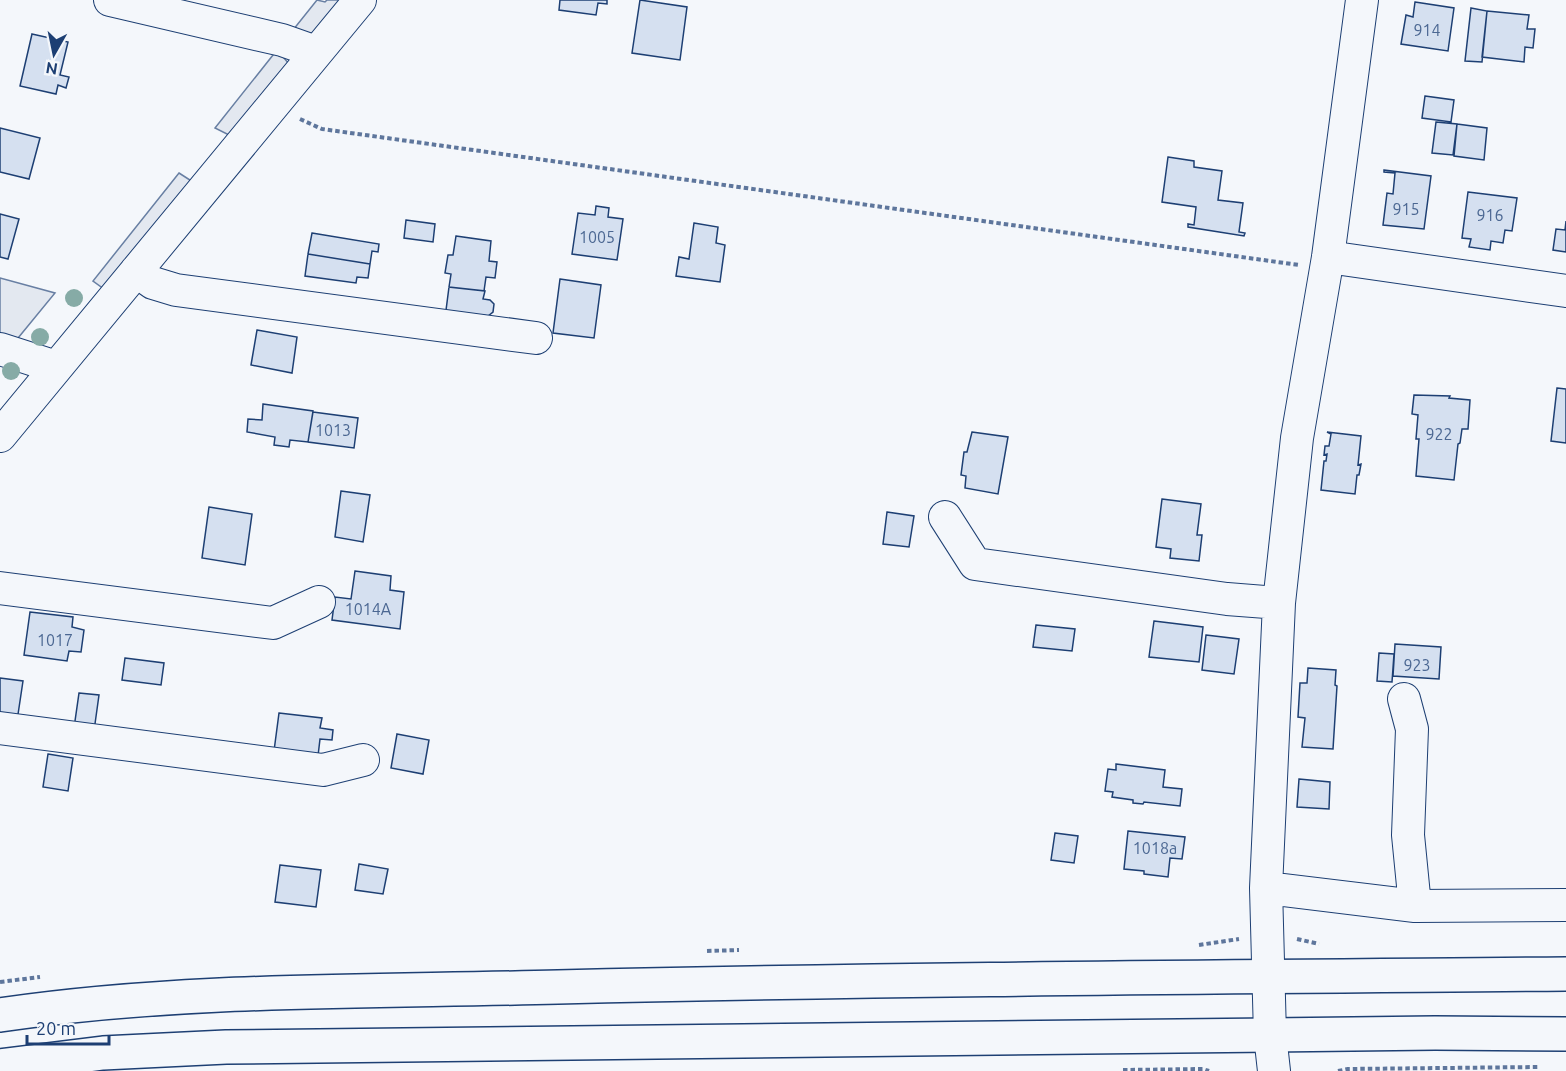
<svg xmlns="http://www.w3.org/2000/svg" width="1566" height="1071" font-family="Ubuntu,sans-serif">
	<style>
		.parking { fill: #e3e8f0; stroke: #687fa3; stroke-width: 1.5 }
		.building { fill: #d5e0f0; stroke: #1d3f73; stroke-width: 1.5 }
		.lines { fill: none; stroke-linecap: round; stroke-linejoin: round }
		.minor-casing { stroke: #1d3f73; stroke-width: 34 }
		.major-casing { stroke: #1d3f73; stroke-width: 36 }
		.path { stroke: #5e769c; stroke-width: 4; stroke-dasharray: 4.5 3; stroke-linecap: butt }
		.minor { stroke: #f4f7fb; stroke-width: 32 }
		.major { stroke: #f4f7fb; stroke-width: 33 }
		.tree { fill: #86aba6 }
		.labels { text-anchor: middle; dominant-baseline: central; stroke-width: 4.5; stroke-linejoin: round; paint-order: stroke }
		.number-label { font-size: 16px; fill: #4b6792 }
	</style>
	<rect width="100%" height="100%" fill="#f4f7fb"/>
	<path class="parking" d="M 317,0 L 325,2 L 327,0 L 344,0 L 312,39 L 293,30 Z
		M 277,50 L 290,65 L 231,136 L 215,128 Z
		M 179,173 L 193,182 L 104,289 L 93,281 Z
		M 0,278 L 55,293 L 0,360 Z"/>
	<path class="building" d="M 560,0 L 607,0 L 607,4 L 598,3 L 596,15 L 559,10 Z
		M 640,0 L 687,7 L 680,60 L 632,53 Z
		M 1415,2 L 1454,8 L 1448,51 L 1401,44 L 1406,15 L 1413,17 Z
		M 1471,8 L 1487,11 L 1482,62 L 1465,61 Z
		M 1487,11 L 1529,15 L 1527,29 L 1535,29 L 1533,48 L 1525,47 L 1524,62 L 1482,57 Z
		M 32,34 L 68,42 L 60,75 L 69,77 L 66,88 L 58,85 L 56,94 L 20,86 Z
		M 1425,96 L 1454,100 L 1451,122 L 1422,118 Z
		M 1436,122 L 1457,124 L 1453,155 L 1432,153 Z
		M 1457,124 L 1487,128 L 1484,160 L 1454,156 Z
		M 0,128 L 40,138 L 29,179 L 0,172 Z
		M 1168,157 L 1194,161 L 1194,167 L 1222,171 L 1218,200 L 1243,203 L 1239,232 L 1245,233 L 1244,236 L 1188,227 L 1188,224 L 1194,225 L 1196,207 L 1162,202 Z
		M 1384,170 L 1431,176 L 1424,229 L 1383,225 L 1387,193 L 1393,194 L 1395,173 L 1384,172 Z
		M 1468,192 L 1517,198 L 1512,231 L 1505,230 L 1503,243 L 1491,241 L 1490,250 L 1469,247 L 1471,239 L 1462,238 Z
		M 596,206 L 609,208 L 608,217 L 623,219 L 617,260 L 572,254 L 578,213 L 595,215 Z
		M 0,214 L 19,219 L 8,259 L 0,257 Z
		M 406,220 L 435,224 L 433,242 L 404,238 Z
		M 1566,221 L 1566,252 L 1553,250 L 1556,229 L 1565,230 Z
		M 694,223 L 718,227 L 716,243 L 725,245 L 720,282 L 676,276 L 679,257 L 689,259 Z
		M 312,233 L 379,244 L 378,252 L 372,251 L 370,264 L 308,254 Z
		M 456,236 L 491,241 L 489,261 L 497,262 L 495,278 L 486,277 L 484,291 L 449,287 L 451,274 L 445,273 L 448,255 L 453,255 Z
		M 308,254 L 370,264 L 368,278 L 357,277 L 356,283 L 305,276 Z
		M 560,279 L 601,285 L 594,338 L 553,333 Z
		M 449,287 L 485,291 L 483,299 L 490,300 L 494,304 L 493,312 L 488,316 L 482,315 L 480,322 L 445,318 Z
		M 257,330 L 297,337 L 292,373 L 251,365 Z
		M 1557,388 L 1566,389 L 1566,443 L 1551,441 Z
		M 1414,395 L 1450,396 L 1449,398 L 1470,400 L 1468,429 L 1462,429 L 1460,443 L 1458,444 L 1454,480 L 1416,476 L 1419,439 L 1416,439 L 1418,415 L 1412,414 Z
		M 263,404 L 313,411 L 308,442 L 290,440 L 289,447 L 274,445 L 275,437 L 247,432 L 248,419 L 262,420 Z
		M 313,412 L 358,418 L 354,448 L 308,442 Z
		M 972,432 L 1008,437 L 998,494 L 965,488 L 966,476 L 961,475 L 964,452 L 967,452 Z
		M 1327,432 L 1361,436 L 1358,465 L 1361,464 L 1359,475 L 1357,475 L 1355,494 L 1321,490 L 1324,461 L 1326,461 L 1327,454 L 1324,455 L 1325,446 L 1329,446 L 1331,434 Z
		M 341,491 L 370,495 L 363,542 L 335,537 Z
		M 1162,499 L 1201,504 L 1197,535 L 1202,535 L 1199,561 L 1170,558 L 1171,549 L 1156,547 Z
		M 209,507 L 252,514 L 245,565 L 202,558 Z
		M 887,512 L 914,516 L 909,547 L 883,544 Z
		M 355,571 L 391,576 L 390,590 L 404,592 L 400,629 L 332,620 L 335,597 L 351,599 Z
		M 30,612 L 73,617 L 72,627 L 84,630 L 81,652 L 69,651 L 67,661 L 24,655 Z
		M 1154,621 L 1203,627 L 1199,662 L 1149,657 Z
		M 1036,625 L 1075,629 L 1072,651 L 1033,647 Z
		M 1206,635 L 1239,639 L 1234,674 L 1202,670 Z
		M 1395,644 L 1441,647 L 1439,679 L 1393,676 Z
		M 1379,653 L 1394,654 L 1392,682 L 1377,681 Z
		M 125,658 L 164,663 L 161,685 L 122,680 Z
		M 1308,668 L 1336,670 L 1335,685 L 1337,686 L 1333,749 L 1302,747 L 1305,718 L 1298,717 L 1300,683 L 1307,683 Z
		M 0,678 L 23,681 L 17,721 L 0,719 Z
		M 79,693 L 99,695 L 94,731 L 74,728 Z
		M 279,713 L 322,718 L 320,728 L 333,730 L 332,740 L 320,739 L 318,756 L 274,751 Z
		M 397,734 L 429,740 L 423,774 L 391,768 Z
		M 48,754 L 73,758 L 68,791 L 43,787 Z
		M 1116,764 L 1165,770 L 1163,787 L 1182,789 L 1180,806 L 1144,802 L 1143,804 L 1133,803 L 1133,800 L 1112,797 L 1113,792 L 1105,791 L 1108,769 L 1116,770 Z
		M 1299,779 L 1330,782 L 1329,809 L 1297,807 Z
		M 1128,831 L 1185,837 L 1182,859 L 1170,858 L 1168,877 L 1144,874 L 1144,871 L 1124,869 Z
		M 1055,833 L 1078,836 L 1074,863 L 1051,860 Z
		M 359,864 L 388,869 L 383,894 L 355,890 Z
		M 280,865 L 321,870 L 316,907 L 275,902 Z"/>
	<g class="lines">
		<defs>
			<path id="minor" d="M 110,0 L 282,40 L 316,52
				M 1328,257 L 1566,291
				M 136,271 L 153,283 L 176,290 L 536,338
				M 0,349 L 56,367
				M 0,436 L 360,0
				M 945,517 L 975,564 L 1227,599 L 1279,603
				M 0,588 L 273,623 L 319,602
				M 1404,699 L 1412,729 L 1408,835 L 1415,906
				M 0,728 L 323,770 L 363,760
				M 1266,888 L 1415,906 L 1566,905
				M 1274,1071 L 1270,1035 L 1266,888 L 1279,603 L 1297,438 L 1328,257 L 1362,0"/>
			<path id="major" d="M 0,1015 C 184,988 372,992 558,987 C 894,979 1230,977 1566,974
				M 0,1066 L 103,1053 L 226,1047 L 1435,1033 L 1566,1034"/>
		</defs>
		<use href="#minor" class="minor-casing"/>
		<use href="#major" class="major-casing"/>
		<path class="path" d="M 300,119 L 322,129 L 1299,265
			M 1297,939 L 1319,944
			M 1199,945 L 1239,939
			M 707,951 L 739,950
			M 0,982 L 40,977
			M 1123,1070 L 1203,1069 L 1209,1071
			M 1338,1071 L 1348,1069 L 1538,1067"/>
		<use href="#minor" class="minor"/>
		<use href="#major" class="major"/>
	</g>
	<g class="tree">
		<circle cx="74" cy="298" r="9"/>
		<circle cx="40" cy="337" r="9"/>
		<circle cx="11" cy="371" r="9"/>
	</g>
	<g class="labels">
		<g class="number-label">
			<text x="1427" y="30">914</text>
			<text x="1406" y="209">915</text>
			<text x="1490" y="215">916</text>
			<text x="597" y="237">1005</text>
			<text x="333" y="430">1013</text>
			<text x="1439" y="434">922</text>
			<text x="368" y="609">1014A</text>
			<text x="55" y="640">1017</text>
			<text x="1417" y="665">923</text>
			<text x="1155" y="848">1018a</text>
		</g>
	</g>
	<g transform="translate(54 54) rotate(189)" stroke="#f4f7fb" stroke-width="4.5" paint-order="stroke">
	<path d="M0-4.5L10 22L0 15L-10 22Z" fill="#1d3f73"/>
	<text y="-9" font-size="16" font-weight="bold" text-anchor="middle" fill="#1d3f73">N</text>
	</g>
	<path d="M27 1035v9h82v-9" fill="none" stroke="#1d3f73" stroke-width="3"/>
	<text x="36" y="1035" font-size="18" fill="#1d3f73" stroke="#f4f7fb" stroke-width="4.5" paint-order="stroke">20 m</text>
</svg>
